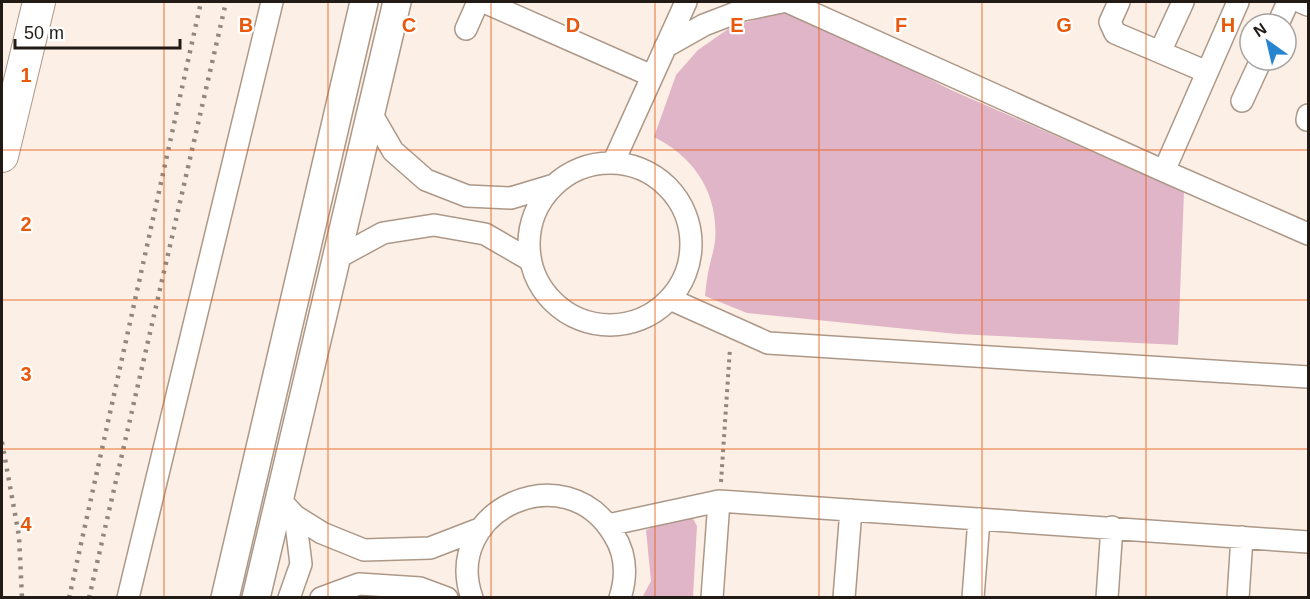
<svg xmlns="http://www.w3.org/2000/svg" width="1310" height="599" font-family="Arial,sans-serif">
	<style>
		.green { fill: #e0b5c7 }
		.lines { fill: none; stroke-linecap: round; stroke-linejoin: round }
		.minor-casing { stroke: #ac9888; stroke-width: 24 }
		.major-casing { stroke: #ac9888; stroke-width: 30 }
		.highway-casing { stroke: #ac9888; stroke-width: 34 }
		.path { stroke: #91877f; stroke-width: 4; stroke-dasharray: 3 4.5; stroke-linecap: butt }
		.minor { stroke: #fff; stroke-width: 21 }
		.major { stroke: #fff; stroke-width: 27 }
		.highway { stroke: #fff; stroke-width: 32 }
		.rail { stroke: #92877f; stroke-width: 4.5; stroke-dasharray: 3 6; stroke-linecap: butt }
		.grid { fill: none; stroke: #e8590c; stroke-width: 1.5; stroke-opacity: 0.55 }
		.grid-label { font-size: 20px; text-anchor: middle; font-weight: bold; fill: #e8590c; stroke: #fff; stroke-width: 4.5; stroke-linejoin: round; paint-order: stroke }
	</style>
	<rect width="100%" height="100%" fill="#fcefe5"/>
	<path class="green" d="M 780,12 L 834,30 L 951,90 L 1184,192 L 1178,345 L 957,334 L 747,313 L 705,296 C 706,286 707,277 709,268 C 711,259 714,250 715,241 C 719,195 695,157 654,137 L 676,75 L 698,50 L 731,27 Z
		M 692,517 L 697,526 L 693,597 L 642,598 L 651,581 L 646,530 L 675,519 Z"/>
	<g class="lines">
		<defs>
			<path id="minor" d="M 484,2 L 652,76
				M 788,2 L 1164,171 L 1308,234
				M 1119,2 L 1110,22 L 1115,33 L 1207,72
				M 1301,2 L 1308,5
				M 1278,24 L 1288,2
				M 466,29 L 478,2
				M 665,47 L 704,25 L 743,10 L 782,2
				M 1160,52 L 1183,2
				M 1242,101 L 1261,60
				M 371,113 L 393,151 L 426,180 L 467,196 L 511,198 L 554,185
				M 1307,120 L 1308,115
				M529 244a81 81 0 1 1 162 0a81 81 0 1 1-162 0Z
				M 613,163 L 686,2
				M 1164,171 L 1238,2
				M 337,258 L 383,233 L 434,225 L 485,234 L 530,260
				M 670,299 L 768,343 L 1308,377
				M 279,499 L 295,516 L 322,533 L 364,550 L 430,548 L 482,528
				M 608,525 L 719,501 L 1308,542
				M 128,598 L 272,2
				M 289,598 L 301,564 L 295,516
				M 321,598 L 359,584 L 420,588 L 447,598
				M 472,598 C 441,510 566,453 614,535 C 626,554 627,576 620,598
				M 712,598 L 719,501
				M 844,598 L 851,510
				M 973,598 L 979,519
				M 1107,598 L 1112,527
				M 1238,598 L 1242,537"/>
			<path id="major" d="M 225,598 L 364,2
				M 256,598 L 397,2"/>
			<path id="highway" d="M 2,156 L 39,2"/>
		</defs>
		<use href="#minor" class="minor-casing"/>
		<use href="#major" class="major-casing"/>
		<use href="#highway" class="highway-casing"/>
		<path class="path" d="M 721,482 L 730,348"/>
		<use href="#minor" class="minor"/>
		<use href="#major" class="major"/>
		<use href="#highway" class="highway"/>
		<path class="rail" d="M 2,442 L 19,536 L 22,598
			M 69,598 L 201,2
			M 89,598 L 226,2"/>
	</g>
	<path class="grid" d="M 164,2 L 164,598M 328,2 L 328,598M 491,2 L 491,598M 655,2 L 655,598M 819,2 L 819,598M 982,2 L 982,598M 1146,2 L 1146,598M 2,150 L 1308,150M 2,300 L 1308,300M 2,449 L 1308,449"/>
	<g class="grid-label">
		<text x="246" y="32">B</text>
		<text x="409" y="32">C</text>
		<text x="573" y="32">D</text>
		<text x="737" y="32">E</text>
		<text x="901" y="32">F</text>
		<text x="1064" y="32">G</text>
		<text x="1228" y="32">H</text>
		<text x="26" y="82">1</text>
		<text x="26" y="231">2</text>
		<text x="26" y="381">3</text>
		<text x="26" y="531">4</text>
	</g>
	<rect width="1310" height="599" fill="none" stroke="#221a14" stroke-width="6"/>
	<g transform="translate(1268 42) rotate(326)"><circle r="28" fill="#ffffff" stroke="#a7a3a1" stroke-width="1.5"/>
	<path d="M0-4.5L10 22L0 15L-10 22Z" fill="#2784d1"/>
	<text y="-9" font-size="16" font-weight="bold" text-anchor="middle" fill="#221a14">N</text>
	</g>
	<path d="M15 39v9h165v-9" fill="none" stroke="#221a14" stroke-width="3"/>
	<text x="24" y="39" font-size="18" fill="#221a14" stroke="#ffffff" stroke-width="4.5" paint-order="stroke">50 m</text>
</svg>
